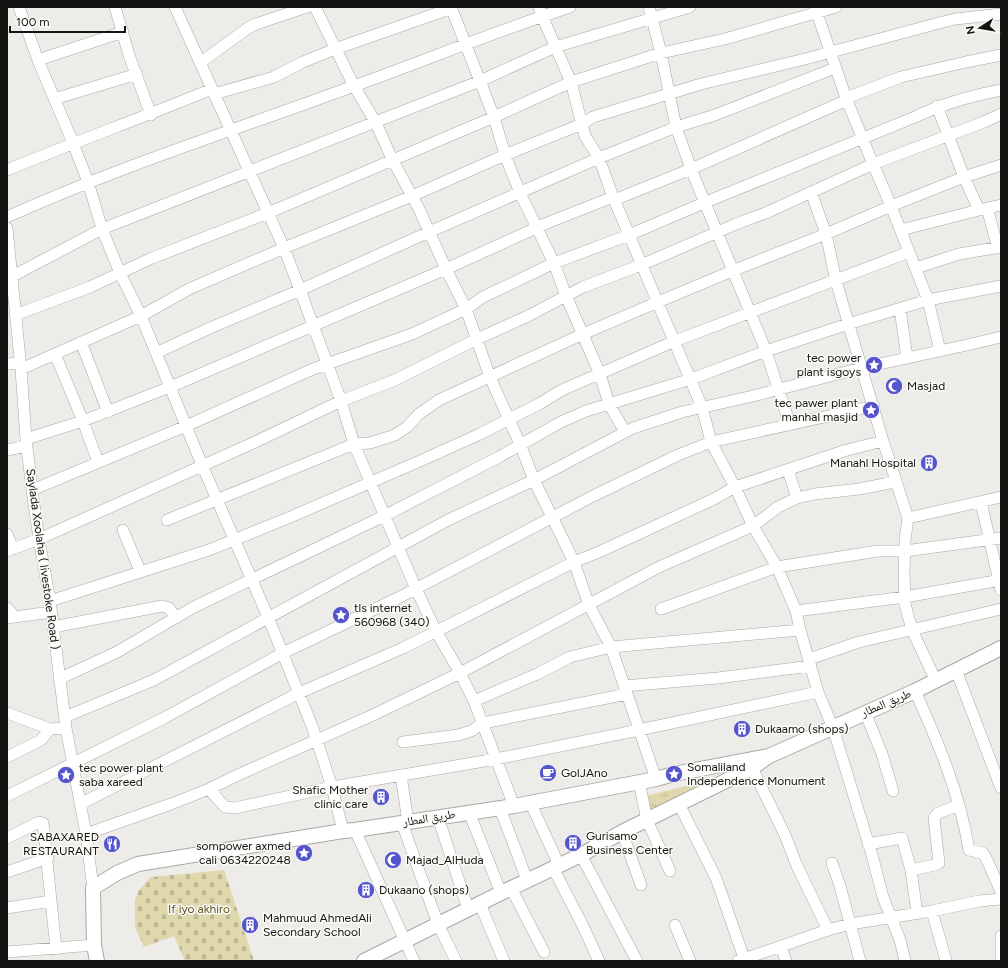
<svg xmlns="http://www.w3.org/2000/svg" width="1008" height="968" font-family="Figtree,'Noto Naskh Arabic',sans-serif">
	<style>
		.cemetery { fill: url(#cemetery-stones) }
		.park { fill: url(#park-tufts) }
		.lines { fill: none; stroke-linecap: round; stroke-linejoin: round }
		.minor-casing { stroke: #a9a8a5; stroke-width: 12 }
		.major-casing { stroke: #a9a8a5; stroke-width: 16 }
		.minor { stroke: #fff; stroke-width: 11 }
		.major { stroke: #fff; stroke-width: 14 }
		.labels { text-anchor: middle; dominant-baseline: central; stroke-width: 3; stroke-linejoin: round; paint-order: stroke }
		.poi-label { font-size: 12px; fill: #141413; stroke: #fafaf6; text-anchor: start }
		.street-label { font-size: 12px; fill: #141413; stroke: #fafaf6 }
		.park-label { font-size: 12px; fill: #615622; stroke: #fafaf6 }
	</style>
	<defs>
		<pattern id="cemetery-stones" width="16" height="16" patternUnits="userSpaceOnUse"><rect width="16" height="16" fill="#e0d8ad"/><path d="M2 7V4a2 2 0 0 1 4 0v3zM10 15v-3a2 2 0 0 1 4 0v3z" fill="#bfb894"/></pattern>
		<pattern id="park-tufts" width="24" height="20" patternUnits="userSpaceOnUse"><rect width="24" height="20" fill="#e0d8ad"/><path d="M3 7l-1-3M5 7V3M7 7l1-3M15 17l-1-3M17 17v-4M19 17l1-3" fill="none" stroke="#bfb894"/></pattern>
	</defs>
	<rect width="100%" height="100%" fill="#edece9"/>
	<path class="cemetery" d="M 224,870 L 254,961 L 185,961 L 174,936 L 144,947 L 135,927 L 135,900 L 139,890 L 151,877 Z"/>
	<path class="park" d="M 713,779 L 714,784 L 650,814 L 646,796 Z"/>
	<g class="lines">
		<defs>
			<path id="minor" d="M 19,7 L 38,60 L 73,143 L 88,182 L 102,229 L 120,273 L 141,316 L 202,465 L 268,617 L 312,726 L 332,787 L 343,831
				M 115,7 L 129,55 L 151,115
				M 175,7 L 284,248 L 300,290 L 341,401 L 354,444 L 416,589 L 436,631 L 460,673 L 474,701 L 514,806
				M 315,7 L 354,86 L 376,123 L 392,159 L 419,209 L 446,269 L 466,309 L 490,377 L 520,444 L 534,480 L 574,562 L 589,605 L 611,647 L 656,779
				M 451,7 L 494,117 L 505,155 L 520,193 L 554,263 L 566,296 L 600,374 L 609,404 L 625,432
				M 539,7 L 542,16 L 571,82 L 585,136 L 599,158 L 613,197 L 702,407 L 711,442 L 735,487 L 753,526 L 777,567 L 796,611 L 800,630 L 818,692 L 833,728 L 872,855 L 883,897 L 900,940 L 905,961
				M 649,7 L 661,53 L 676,127 L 691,169 L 766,351 L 790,425
				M 815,7 L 846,98 L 873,164 L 891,206 L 928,300 L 940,351
				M 38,60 L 123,32
				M 200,63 L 248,28 L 256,24 L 307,7
				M 214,94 L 274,77 L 303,62 L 335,49 L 452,8
				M 846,98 L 901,77 L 966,62 L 1001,55
				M 54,99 L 137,74
				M 937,106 L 964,177 L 979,210
				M 7,170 C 75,142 144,117 212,89
				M 811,192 L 826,234 L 836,281 L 883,441
				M 614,200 L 691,169 L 847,100
				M 987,208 L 998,248
				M 7,217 C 120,166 238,129 354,86 C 426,60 497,31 570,7
				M 7,228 L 21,369 L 26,439 L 32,490 L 39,539 L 50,601 L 66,728 L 86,834 L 93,888
				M 901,230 L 979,210 L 1001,205
				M 916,268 L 959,254 L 1001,247
				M 7,279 L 102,229 L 480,81 L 555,47 L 690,7
				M 900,309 L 907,358
				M 15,315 L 90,287 L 152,258 L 268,213 L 494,117 L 571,82 L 661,53 L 725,39 L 836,7
				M 81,342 L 108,412
				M 156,353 L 210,328 L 300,290 L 429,232 L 599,158 L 676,127 L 715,115 L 835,68
				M 55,354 L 83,421 L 98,462
				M 7,364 L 20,363
				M 21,369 L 141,316 L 189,289 L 284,248 L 412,196 L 505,155 L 582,124 L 593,117 L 701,84 L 805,59 L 939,23 L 955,19 L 1001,14
				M 26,439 L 83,421 L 170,387 L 446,269 L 547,223 L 613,197
				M 7,450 L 27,446
				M 788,470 L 797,498
				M 32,490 L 186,426 L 313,369 L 412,334 L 466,309 L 483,297 L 554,263 L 629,235 L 706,202 L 915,117 C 944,103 970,96 1001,90
				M 981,502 L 1001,590
				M 908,518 L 1001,497
				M 167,520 L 354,444 L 370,443 L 395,435 L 407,427 L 419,414 L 439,400 L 583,334 L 658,302 L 732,271 L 826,234 L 891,206 L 964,177 L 1001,165
				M 123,530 L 140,571
				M 7,534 L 13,549
				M 7,551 L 39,539 L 253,443 L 341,401 L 395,380 L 477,339 L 528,316 L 583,287 L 641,265 L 736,224 L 768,212 L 873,164 L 984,122 L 1001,114
				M 50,601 L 209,550 L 288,518 L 420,461 L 480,434 L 539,404 L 562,390 L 675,341 L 909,252
				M 7,608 L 15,617
				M 661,609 L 777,567 L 878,551 L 905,551 L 1001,538
				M 796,611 L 905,597 L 1001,580
				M 7,618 L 51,612
				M 53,627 L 162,606 L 169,608 L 176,618
				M 809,659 L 859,642 L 1001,609
				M 956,670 L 1001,788
				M 59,679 L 117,652 L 194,607 L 384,516 L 499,457 L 561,422 L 586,411 L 691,379 L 766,351 L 848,324 L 928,300 L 1001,286
				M 624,686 L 718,678 L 811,666
				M 915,691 C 938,742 960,794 969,850 L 983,853 L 988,862 L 1001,892
				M 474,701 L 537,674 L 570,657 L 611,647 L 800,630
				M 865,712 L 882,754 L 893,791
				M 7,713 L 50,729 L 66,728
				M 65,717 L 154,680 L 448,520 L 534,480 L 633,428 L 682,412 L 753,396 L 861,368 L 967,345 L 1001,337
				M 403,742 L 458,735 L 471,731 L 483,723 L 627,694
				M 7,757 L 41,740 L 50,729
				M 752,768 L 785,835 L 797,866 L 828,930
				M 401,775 L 408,822
				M 639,782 L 647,820 L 670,871
				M 209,789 L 225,807 L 235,808 L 332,787 L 496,759 L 639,730 L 818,692
				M 7,796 L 164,718 L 283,653 L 402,596 L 593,496 L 678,455 L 711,442 L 874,406
				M 530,802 L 559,865
				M 80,804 L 299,693 L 403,648 L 574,562 L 599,552 L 714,499 L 735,487 L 847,450 L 883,441 L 908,518 L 905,540 L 904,573 L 905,604 L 912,630 L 936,681
				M 679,804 L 716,878 L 745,961
				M 500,808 L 527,880
				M 469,812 L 501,893
				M 438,817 L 468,909
				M 402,823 L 438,924 L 456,961
				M 355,830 L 414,961
				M 622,832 L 641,885
				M 86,834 L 171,804 L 209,789 L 240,774 L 373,715 L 460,673 L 659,567 L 753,526 L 778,507 L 797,498 L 815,494 L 859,489 L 895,482
				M 7,838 L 39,822 L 43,823 L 56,949
				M 868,844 L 902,838 L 911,870 L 935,865 L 939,863 L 934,818 L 938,813 L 959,805
				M 581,855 L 637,961
				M 832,863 L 840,886 L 860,961
				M 553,868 L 582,924 L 599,961
				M 911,870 L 917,913
				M 7,872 L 48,858
				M 511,888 L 544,952
				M 480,904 L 504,961
				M 7,908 L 51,901
				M 932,911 L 946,961
				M 675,925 L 690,961
				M 781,947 L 786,961
				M 7,952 L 94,945
				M 738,961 L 828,930 L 850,924 L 932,911 L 979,901 L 1001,899
				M 1001,961 L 1001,936"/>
			<path id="major" d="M 97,961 L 94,945 L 93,888 L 117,873 L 138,864 L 343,831 L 355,830 L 514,806 L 656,779 L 674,774 L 769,756
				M 364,961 L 501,893 L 581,855 L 622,832 L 752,768 L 769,756 L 915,691 L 1001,648"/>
		</defs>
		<use href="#minor" class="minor-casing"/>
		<use href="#major" class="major-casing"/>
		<use href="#minor" class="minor"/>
		<use href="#major" class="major"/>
	</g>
	<defs>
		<symbol id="sight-disc" viewBox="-11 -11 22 22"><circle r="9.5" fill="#5455cc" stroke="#fafaf6"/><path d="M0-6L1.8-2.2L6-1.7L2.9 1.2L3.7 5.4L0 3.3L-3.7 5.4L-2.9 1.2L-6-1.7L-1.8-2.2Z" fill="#fff"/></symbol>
		<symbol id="mosque-disc" viewBox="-11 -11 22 22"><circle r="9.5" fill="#5455cc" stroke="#fafaf6"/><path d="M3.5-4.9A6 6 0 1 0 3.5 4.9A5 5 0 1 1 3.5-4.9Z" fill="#fff"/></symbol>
		<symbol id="building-disc" viewBox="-11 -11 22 22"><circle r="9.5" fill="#5455cc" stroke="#fafaf6"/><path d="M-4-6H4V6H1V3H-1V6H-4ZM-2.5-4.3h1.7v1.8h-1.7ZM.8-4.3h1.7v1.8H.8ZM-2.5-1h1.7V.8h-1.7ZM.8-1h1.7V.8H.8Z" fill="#fff"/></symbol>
		<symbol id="cafe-disc" viewBox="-11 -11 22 22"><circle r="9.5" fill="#5455cc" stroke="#fafaf6"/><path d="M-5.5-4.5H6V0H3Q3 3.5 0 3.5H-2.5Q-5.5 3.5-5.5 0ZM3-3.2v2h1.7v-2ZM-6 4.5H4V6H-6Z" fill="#fff"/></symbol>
		<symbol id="restaurant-disc" viewBox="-11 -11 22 22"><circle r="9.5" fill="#5455cc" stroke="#fafaf6"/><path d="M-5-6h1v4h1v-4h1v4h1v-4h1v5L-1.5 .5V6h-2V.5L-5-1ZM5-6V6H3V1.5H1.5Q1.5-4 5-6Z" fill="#fff"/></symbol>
	</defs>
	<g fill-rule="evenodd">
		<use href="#sight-disc" x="864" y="355" width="20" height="20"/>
		<use href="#mosque-disc" x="884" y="376" width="20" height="20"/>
		<use href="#sight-disc" x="861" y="400" width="20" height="20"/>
		<use href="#building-disc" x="919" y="453" width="20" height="20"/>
		<use href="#sight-disc" x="331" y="605" width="20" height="20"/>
		<use href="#building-disc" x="732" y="719" width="20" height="20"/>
		<use href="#cafe-disc" x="538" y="763" width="20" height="20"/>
		<use href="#sight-disc" x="664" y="764" width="20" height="20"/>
		<use href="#sight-disc" x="56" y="765" width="20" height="20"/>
		<use href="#building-disc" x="371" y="787" width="20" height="20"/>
		<use href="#building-disc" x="563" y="833" width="20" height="20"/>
		<use href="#restaurant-disc" x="102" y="834" width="20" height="20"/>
		<use href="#sight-disc" x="294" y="843" width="20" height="20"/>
		<use href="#mosque-disc" x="383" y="850" width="20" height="20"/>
		<use href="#building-disc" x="356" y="880" width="20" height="20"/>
		<use href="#building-disc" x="240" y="915" width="20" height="20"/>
	</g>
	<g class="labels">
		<g class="poi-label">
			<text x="861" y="358" text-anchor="end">tec power<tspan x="861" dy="14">plant isgoys</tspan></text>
			<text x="907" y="386">Masjad</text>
			<text x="858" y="403" text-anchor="end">tec pawer plant<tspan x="858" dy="14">manhal masjid</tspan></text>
			<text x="916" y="463" text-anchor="end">Manahl Hospital</text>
			<text x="354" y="608">tls internet<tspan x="354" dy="14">560968 (340)</tspan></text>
			<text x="755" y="729">Dukaamo (shops)</text>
			<text x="687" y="767">Somaliland<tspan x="687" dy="14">Independence Monument</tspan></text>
			<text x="79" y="768">tec power plant<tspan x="79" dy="14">saba xareed</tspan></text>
			<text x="561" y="773">GolJAno</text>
			<text x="368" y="790" text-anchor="end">Shafic Mother<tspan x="368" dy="14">clinic care</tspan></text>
			<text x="586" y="836">Gurisamo<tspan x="586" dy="14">Business Center</tspan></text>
			<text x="99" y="837" text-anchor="end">SABAXARED<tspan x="99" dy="14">RESTAURANT</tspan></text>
			<text x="291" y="846" text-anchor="end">sompower axmed<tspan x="291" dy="14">cali 0634220248</tspan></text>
			<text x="406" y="860">Majad_AlHuda</text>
			<text x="379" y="890">Dukaano (shops)</text>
			<text x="263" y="918">Mahmuud AhmedAli<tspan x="263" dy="14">Secondary School</tspan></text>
		</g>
		<g class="street-label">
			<text transform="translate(43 559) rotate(82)">Saylada Xoolaha ( livestoke Road )</text>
			<text transform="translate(886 703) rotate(-23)">طريق المطار</text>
			<text transform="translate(429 818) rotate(-9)">طريق المطار</text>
		</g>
		<g class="park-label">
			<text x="199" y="909">If iyo akhiro</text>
		</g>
	</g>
	<rect width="1008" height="968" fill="none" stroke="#141413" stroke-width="16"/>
	<g transform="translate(980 28) rotate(258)" stroke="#fafaf6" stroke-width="3" paint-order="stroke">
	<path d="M0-3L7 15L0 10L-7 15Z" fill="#141413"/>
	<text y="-6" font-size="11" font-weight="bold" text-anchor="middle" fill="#141413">N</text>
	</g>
	<path d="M10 26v6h115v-6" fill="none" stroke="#141413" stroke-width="2"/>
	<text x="16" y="26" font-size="12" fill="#141413" stroke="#fafaf6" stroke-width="3" paint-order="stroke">100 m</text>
</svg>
